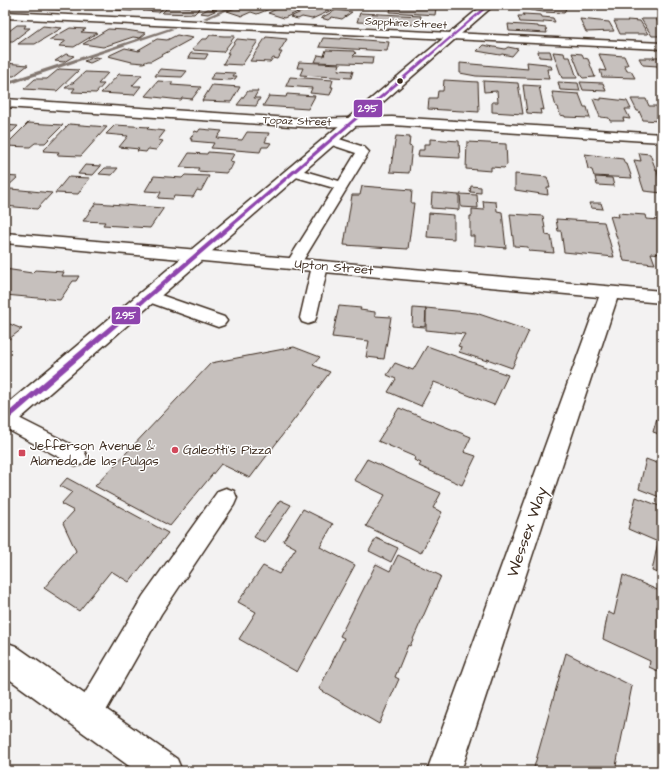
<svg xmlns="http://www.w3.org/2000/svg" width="667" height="776" font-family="'Architects Daughter',sans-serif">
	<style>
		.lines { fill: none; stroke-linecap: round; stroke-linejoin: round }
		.stream { fill: #827770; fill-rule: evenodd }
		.building { fill: #c6c0bd; stroke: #3b2a1e }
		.lane-casing { stroke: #3b2a1e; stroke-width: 3 }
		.street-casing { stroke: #3b2a1e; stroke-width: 3 }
		.secondary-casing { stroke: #3b2a1e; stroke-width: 3 }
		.lane { fill: #fff; fill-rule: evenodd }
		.street { fill: #fff; fill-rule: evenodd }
		.secondary { fill: #fff; fill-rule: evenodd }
		.bus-1-casing { stroke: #fff; stroke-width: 3 }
		.bus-1 { fill: #8e44ad; fill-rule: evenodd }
		.bus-dot { fill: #3b2a1e; stroke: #fff; stroke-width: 1.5 }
		.poi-dot { fill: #d1495b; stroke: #fff; stroke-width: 1.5 }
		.labels { text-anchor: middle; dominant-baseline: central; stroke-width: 3; stroke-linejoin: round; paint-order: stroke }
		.far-street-label { font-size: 11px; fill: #3b2a1e; stroke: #fff }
		.street-label { font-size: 13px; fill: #3b2a1e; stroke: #fff }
		.poi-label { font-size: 13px; fill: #3b2a1e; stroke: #fff; text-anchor: start }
		.near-street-label { font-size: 16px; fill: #3b2a1e; stroke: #fff }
		.line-badge { stroke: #fff; stroke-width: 1.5 }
		.badge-label { font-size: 11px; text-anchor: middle; font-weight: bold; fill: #fff }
	</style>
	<rect width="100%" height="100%" fill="#f3f2f2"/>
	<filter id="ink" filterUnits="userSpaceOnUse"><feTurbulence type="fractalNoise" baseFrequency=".025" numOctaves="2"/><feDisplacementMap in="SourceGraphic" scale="8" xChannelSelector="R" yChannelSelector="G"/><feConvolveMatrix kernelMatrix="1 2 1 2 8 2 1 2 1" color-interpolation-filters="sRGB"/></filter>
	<g filter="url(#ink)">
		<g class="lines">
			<path class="stream" d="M 234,5 L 240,5 L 207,19 L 203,18 Z
				M 170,28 L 174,29 L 5,86 L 5,82 Z"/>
		</g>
		<path class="building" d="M 49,5 L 68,5 L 61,10 L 48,9 L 52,7 L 47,6 Z
			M 70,5 L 104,5 L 98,9 L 66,8 Z
			M 122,5 L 139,5 L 132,11 L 115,10 Z
			M 150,5 L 167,5 L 159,12 L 143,11 Z
			M 192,5 L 203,5 L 194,14 L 162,13 L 169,6 L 191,7 Z
			M 253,5 L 272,8 L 257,14 L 251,12 L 242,16 L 227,11 L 236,8 L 241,9 Z
			M 292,5 L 307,8 L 284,18 L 268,13 L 281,7 L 285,8 Z
			M 384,5 L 400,5 L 436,8 L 435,15 L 390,12 L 391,7 L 384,6 Z
			M 532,5 L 536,5 L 566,8 L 564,13 L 543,12 L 530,10 Z
			M 315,6 L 332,10 L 312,19 L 302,17 L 298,19 L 290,17 Z
			M 624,6 L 641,6 L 643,9 L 626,9 Z
			M 208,9 L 217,10 L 208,14 L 200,13 Z
			M 336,10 L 352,12 L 342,19 L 332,17 L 328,20 L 321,18 Z
			M 360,13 L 421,16 L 419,25 L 357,22 Z
			M 523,14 L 541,15 L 542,17 L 553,18 L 555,22 L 544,21 L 544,23 L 520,22 L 518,16 L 524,16 Z
			M 580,19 L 609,22 L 614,31 L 586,32 Z
			M 641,19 L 656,19 L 662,28 L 662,32 L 660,32 L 662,36 L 652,36 Z
			M 627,20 L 640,21 L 648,34 L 620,34 L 614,21 L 628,21 Z
			M 508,24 L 538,26 L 538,27 L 546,28 L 547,33 L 509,31 Z
			M 17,25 L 26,25 L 24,28 L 30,28 L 13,41 L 5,41 L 5,34 Z
			M 43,26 L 62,28 L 35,44 L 18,44 Z
			M 70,28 L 86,29 L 81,32 L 97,33 L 74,47 L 59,46 L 66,41 L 49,40 Z
			M 108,29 L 125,30 L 146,33 L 140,38 L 133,37 L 103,47 L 83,44 Z
			M 177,35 L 193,38 L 151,61 L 148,61 L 143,63 L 132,62 L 108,56 L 125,48 L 139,51 L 141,50 L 138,50 L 157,39 L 167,40 Z
			M 210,35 L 224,36 L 235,36 L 223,52 L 192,50 L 202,39 L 207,39 Z
			M 266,37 L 287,39 L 279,52 L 282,52 L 278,59 L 273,58 L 270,62 L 250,61 Z
			M 323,38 L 341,39 L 341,38 L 389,42 L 387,51 L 319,47 Z
			M 237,39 L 258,41 L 242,65 L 223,64 L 229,53 L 227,53 Z
			M 483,45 L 505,49 L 508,47 L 518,49 L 512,56 L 502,54 L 500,55 L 477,51 Z
			M 326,50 L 354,51 L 354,52 L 356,53 L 353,56 L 373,57 L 372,64 L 315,62 L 318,55 L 324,56 Z
			M 538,51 L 550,51 L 552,58 L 539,57 Z
			M 553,52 L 564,53 L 565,57 L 570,57 L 577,78 L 562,78 Z
			M 191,53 L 208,54 L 205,59 L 188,58 Z
			M 572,53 L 582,54 L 584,58 L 588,59 L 595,77 L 583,78 L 581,76 Z
			M 66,54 L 74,56 L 64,62 L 55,61 Z
			M 599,54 L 624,56 L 628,65 L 624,65 L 627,71 L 631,71 L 635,78 L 602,77 L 600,70 L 606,71 Z
			M 95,57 L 101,58 L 90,63 L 84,61 Z
			M 653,57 L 662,57 L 662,68 L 659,68 L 657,66 L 643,65 L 639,58 L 655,58 Z
			M 299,62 L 340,64 L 338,70 L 353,71 L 351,78 L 300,75 L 303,68 L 297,68 Z
			M 527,62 L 546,64 L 547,66 L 551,66 L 552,69 L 547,69 L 549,79 L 476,76 L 460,73 L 460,63 L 528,69 Z
			M 5,63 L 28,65 L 14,76 L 5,76 Z
			M 59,69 L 79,70 L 57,91 L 24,89 L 35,79 L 47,79 Z
			M 160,69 L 187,71 L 182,77 L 155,76 Z
			M 85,72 L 108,73 L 98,84 L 104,84 L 96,93 L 72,92 L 75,88 L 65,88 L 71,83 L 73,83 Z
			M 215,72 L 235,73 L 233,76 L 237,76 L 235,79 L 230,80 L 210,79 Z
			M 119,74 L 142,75 L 132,86 L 141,86 L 134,95 L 101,93 Z
			M 290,77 L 333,80 L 331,87 L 333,87 L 330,95 L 310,93 L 312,88 L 286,86 Z
			M 444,80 L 478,82 L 479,112 L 428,109 L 429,98 L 437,98 L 438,91 L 443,91 Z
			M 158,81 L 173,82 L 171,85 L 201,87 L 192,99 L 182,98 L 181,100 L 145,96 Z
			M 483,81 L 518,83 L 523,114 L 492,112 L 492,102 L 498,102 L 497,91 L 484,92 Z
			M 558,82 L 578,83 L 580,91 L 560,90 Z
			M 580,82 L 603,83 L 606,91 L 583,90 Z
			M 212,85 L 240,87 L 231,102 L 202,101 Z
			M 523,85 L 539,86 L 544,110 L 540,109 L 541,114 L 527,113 Z
			M 248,91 L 258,91 L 254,98 L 260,98 L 256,106 L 237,105 Z
			M 552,92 L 579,94 L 584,107 L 587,107 L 590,118 L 565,117 L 565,116 L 560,115 L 558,107 L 556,107 Z
			M 287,94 L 315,96 L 308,109 L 263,106 L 269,96 L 286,97 Z
			M 601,98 L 627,101 L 631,109 L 625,109 L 630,119 L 623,118 L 624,121 L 610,121 L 609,118 L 600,117 L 593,99 L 601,100 Z
			M 631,99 L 646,99 L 649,106 L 662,106 L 662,120 L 659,120 L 660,121 L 643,120 L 639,111 L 637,111 Z
			M 28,123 L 63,125 L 45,143 L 35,143 L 30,147 L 5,146 Z
			M 69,124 L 107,127 L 81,156 L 57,155 L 59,152 L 43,151 Z
			M 5,125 L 18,126 L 12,132 L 5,132 Z
			M 115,125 L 149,127 L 147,129 L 165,131 L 158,140 L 163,141 L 156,150 L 148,149 L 146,152 L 137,151 L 139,149 L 119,147 L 128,136 L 106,134 Z
			M 200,129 L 222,131 L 217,138 L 242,140 L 247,132 L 269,133 L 265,142 L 271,143 L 268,147 L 262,147 L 260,152 L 211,148 L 214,143 L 191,141 L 192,139 L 190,139 L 195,131 L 198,132 Z
			M 396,136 L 410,137 L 409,146 L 412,147 L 409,173 L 390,172 Z
			M 430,139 L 459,141 L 460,158 L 418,156 L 419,150 L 424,150 L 424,144 L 430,144 Z
			M 467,142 L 506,144 L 507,165 L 504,168 L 491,167 L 491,171 L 466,169 Z
			M 208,152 L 234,154 L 230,161 L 234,162 L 230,170 L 228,170 L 226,173 L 197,171 L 199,168 L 180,167 L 189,153 L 207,154 Z
			M 639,153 L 650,154 L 656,170 L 659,170 L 660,172 L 657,172 L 662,186 L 662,193 L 644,191 L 634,160 L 641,161 Z
			M 585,154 L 623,159 L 625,164 L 627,164 L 632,178 L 594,176 L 592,170 L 588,169 Z
			M 85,165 L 101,166 L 93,175 L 78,174 Z
			M 105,168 L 118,168 L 112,175 L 99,174 Z
			M 515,174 L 547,177 L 550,187 L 547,187 L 548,195 L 515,190 Z
			M 185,175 L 209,176 L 201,191 L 197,190 L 193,197 L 174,196 L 173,199 L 158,198 L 161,192 L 145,191 L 154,176 L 182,178 Z
			M 5,176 L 18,177 L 5,189 Z
			M 68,177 L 90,178 L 78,194 L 55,193 Z
			M 595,177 L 612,178 L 614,186 L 597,185 Z
			M 362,186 L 412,190 L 411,203 L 414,203 L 408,249 L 344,245 L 352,195 L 360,195 Z
			M 471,186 L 481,187 L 481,193 L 470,192 Z
			M 11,189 L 52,193 L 37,209 L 5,206 L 5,195 Z
			M 432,193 L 459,195 L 459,210 L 431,208 Z
			M 460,194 L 477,195 L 478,208 L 461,207 Z
			M 483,201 L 496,202 L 497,211 L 502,212 L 506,248 L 474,245 L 474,236 L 470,236 L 470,216 L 472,216 L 472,209 L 484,210 Z
			M 96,203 L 163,208 L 163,209 L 150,228 L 103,225 L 105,222 L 83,221 Z
			M 589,203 L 601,203 L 603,209 L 591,208 Z
			M 429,213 L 454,215 L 454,239 L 427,237 Z
			M 618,213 L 645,215 L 646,219 L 660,220 L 662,225 L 662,254 L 651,253 L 655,264 L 624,261 L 610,216 L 619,217 Z
			M 510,214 L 543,216 L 546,235 L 551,236 L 554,253 L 529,251 L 528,247 L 514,246 Z
			M 556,219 L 604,222 L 614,257 L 564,252 L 561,231 L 558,231 Z
			M 5,269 L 32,273 L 35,270 L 64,272 L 62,276 L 79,276 L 76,281 L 73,281 L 60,300 L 5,295 Z
			M 339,306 L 361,308 L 360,310 L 375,312 L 375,316 L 391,317 L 384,359 L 366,357 L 369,341 L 332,337 Z
			M 413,308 L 426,309 L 425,327 L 412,326 Z
			M 426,308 L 476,313 L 529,331 L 512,368 L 487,359 L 487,361 L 459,352 L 461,347 L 458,346 L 465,334 L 426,330 Z
			M 5,322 L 22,329 L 5,342 Z
			M 427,346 L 508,375 L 494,405 L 434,382 L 421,406 L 388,392 L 396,379 L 387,375 L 395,363 L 413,370 Z
			M 294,347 L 320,357 L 313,365 L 330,372 L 250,478 L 221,464 L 170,526 L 95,486 L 211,363 Z
			M 399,408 L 471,437 L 464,452 L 476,456 L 462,485 L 419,466 L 421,463 L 414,460 L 415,457 L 378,441 Z
			M 657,418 L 662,419 L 662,435 L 653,432 Z
			M 367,459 L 441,493 L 433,508 L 442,512 L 421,553 L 366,526 L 385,495 L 354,480 Z
			M 646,459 L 662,465 L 662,498 L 639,489 Z
			M 67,478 L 168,533 L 129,582 L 111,571 L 79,611 L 44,588 L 76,551 L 63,523 L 74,511 L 61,504 L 72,492 L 60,486 Z
			M 636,497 L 662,507 L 662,575 L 652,571 L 658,542 L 628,529 Z
			M 280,500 L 291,505 L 265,543 L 254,537 Z
			M 303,509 L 333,524 L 320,547 L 355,565 L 297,672 L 239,639 L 256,612 L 238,602 L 263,566 L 279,574 L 296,548 L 283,541 Z
			M 376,538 L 398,548 L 391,562 L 369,551 Z
			M 398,555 L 441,576 L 410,646 L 408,645 L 395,677 L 399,679 L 379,724 L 319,689 L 344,638 L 340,636 L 376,564 L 390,571 Z
			M 623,575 L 662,592 L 662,673 L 649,667 L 650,661 L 603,639 L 608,612 L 614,615 Z
			M 566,653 L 632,686 L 615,771 L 533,771 Z"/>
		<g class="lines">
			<defs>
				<path id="lane" d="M 330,136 L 364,147 L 369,152 L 299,267 L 294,269 L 289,267 L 286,264 L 334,188 L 289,175 L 288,172 L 289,169 L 294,168 L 339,181 L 356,153 L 326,143 L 324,140 L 326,137 Z
					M 320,261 L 325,263 L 328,266 L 316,318 L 314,322 L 308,324 L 302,322 L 300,318 L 312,266 L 315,263 Z
					M 149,291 L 224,317 L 227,321 L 224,325 L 218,327 L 143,300 L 141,296 L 143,292 Z
					M 5,411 L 84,451 L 87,457 L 84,463 L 77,466 L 70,463 L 5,428 Z
					M 226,488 L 234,491 L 237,498 L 234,505 L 161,614 L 98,725 L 88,729 L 78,725 L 74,715 L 78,705 L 143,596 L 218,491 Z"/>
				<path id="street" d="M 5,12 L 662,43 L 662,49 L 5,18 Z
					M 5,99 L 306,119 L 392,117 L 662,134 L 662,142 L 392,125 L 306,127 L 5,107 Z
					M 5,233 L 662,291 L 662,303 L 617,299 L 461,771 L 427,771 L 599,297 L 5,243 Z"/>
				<path id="secondary" d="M 483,5 L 494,5 L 13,425 L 5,428 L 5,406 Z
					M 5,642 L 16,646 L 177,759 L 182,771 L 136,771 L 5,676 Z"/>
			</defs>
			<use href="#lane" class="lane-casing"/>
			<use href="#street" class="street-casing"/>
			<use href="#secondary" class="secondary-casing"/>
			<use href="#lane" class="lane"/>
			<use href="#street" class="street"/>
			<use href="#secondary" class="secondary"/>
			<defs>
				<path id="bus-1" d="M 487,5 L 490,5 L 7,421 L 5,421 L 5,415 Z"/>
			</defs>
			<use href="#bus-1" class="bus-1-casing"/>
			<use href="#bus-1" class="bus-1"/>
		</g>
	</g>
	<circle class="bus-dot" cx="400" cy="81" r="3.5"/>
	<g class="poi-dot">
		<circle cx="175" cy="450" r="4"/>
		<rect x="18" y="449" width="8" height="8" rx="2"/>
	</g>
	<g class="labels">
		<g class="far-street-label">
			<text transform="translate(406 23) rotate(3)">Sapphire Street</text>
			<text transform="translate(297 121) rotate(2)">Topaz Street</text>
		</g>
		<g class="street-label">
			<text transform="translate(334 267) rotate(5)">Upton Street</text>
		</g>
		<g class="poi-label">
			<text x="30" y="446">Jefferson Avenue &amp;<tspan x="30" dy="15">Alameda de las Pulgas</tspan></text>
			<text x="183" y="450">Galeotti's Pizza</text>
		</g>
		<g class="near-street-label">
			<text transform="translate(527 532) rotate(-71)">Wessex Way</text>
		</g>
	</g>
	<g class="line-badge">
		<rect x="353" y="99" width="30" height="19" rx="4" fill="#8e44ad"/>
		<rect x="111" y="306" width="30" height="19" rx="4" fill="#8e44ad"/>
	</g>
	<g class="badge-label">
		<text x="368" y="112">295</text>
		<text x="126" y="319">295</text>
	</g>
	<rect width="667" height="776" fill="none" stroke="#fff" stroke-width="20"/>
	<rect x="10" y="10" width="647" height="756" fill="none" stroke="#3b2a1e" stroke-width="1.5" filter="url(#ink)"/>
</svg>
